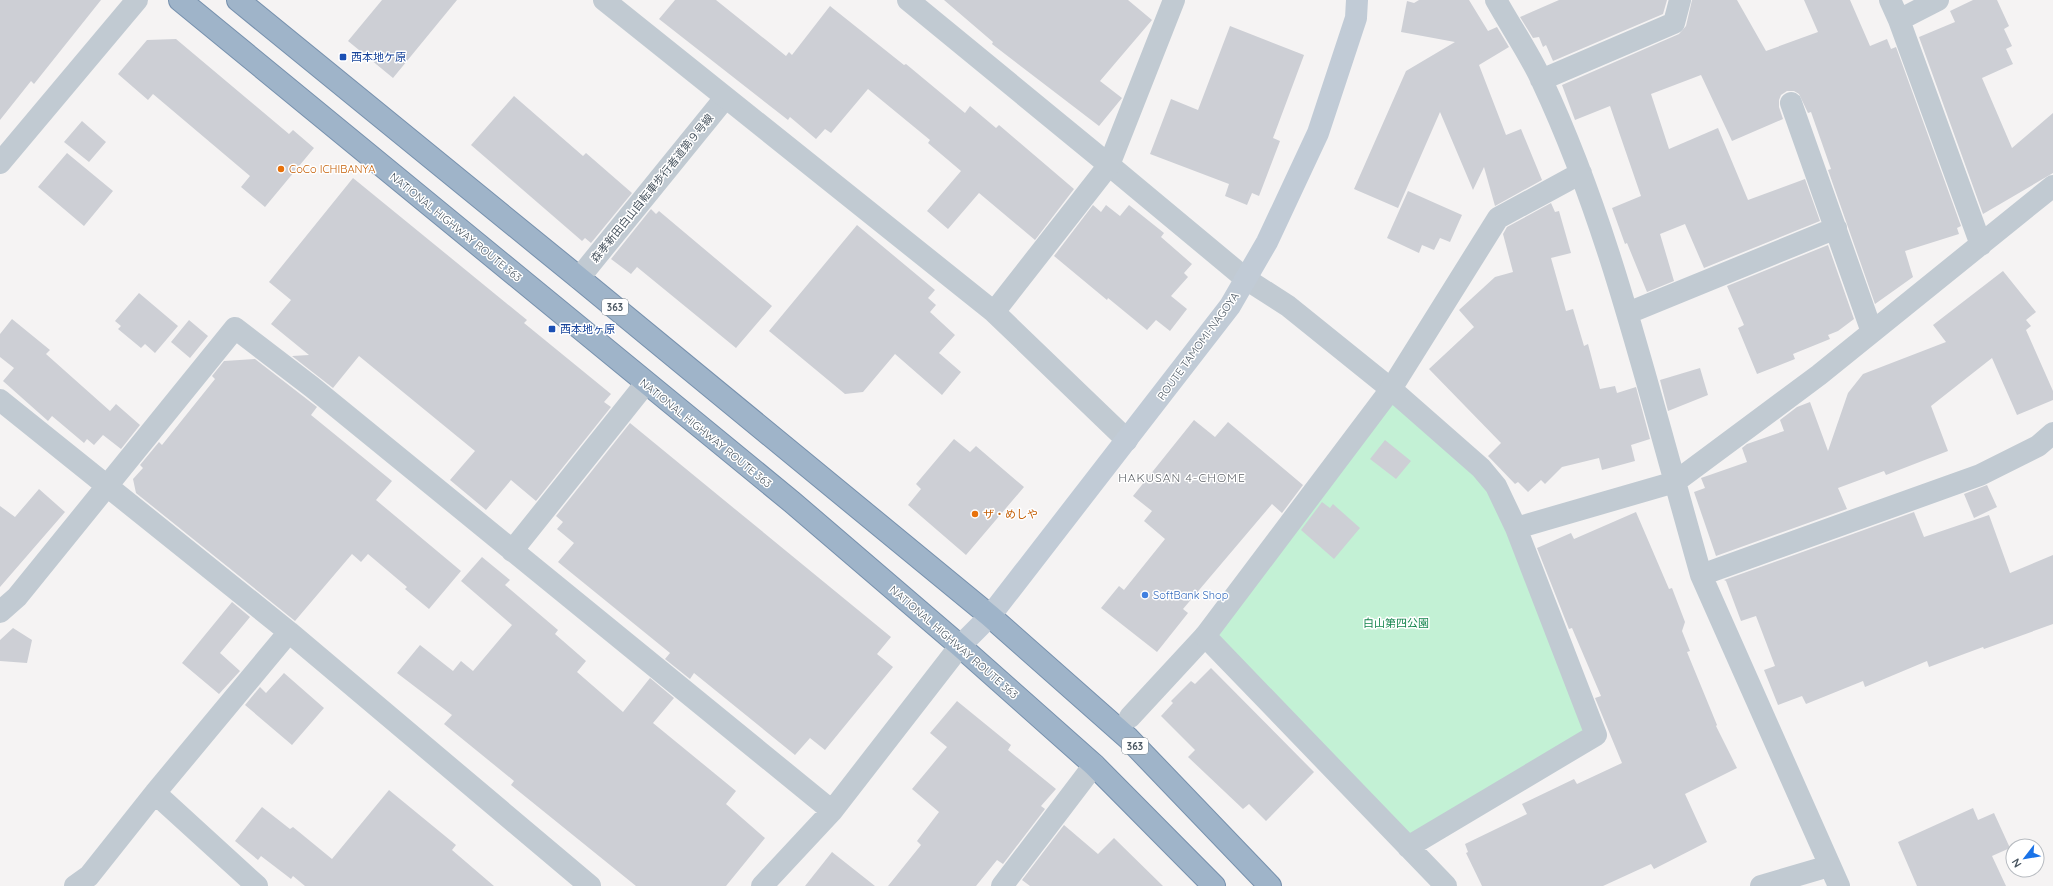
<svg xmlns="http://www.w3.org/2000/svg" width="2053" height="886" font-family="Quicksand,'Noto Sans JP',sans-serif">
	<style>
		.green { fill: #c3f1d5 }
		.building { fill: #cdcfd5 }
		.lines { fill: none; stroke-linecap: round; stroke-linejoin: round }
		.trunk-casing { stroke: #7690ad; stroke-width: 24 }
		.pedestrian { stroke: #c1cad2; stroke-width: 22 }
		.minor { stroke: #c1cad2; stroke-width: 22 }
		.tertiary { stroke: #c1cad2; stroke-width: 22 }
		.secondary { stroke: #c1cbd6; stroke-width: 22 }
		.trunk { stroke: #9fb4c9; stroke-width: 22 }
		.transit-dot { fill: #1a4fb4; stroke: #fff; stroke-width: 1.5 }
		.food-dot { fill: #e8710a; stroke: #fff; stroke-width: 1.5 }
		.shop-dot { fill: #3f7fe0; stroke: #fff; stroke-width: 1.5 }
		.labels { text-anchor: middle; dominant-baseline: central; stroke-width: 3; stroke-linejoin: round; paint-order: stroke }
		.shield { fill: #fff; stroke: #808990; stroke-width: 1 }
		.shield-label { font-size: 10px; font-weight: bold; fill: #4a5661 }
		.transit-label { font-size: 11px; fill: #164399; stroke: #fff; text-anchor: start }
		.food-label { font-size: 11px; fill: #c56008; stroke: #fff; text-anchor: start }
		.street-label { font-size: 11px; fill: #4a5661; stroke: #fff }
		.shop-label { font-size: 11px; fill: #366cbe; stroke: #fff; text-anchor: start }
		.park-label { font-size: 11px; fill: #17864f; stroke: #fff }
		.neighbourhood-label { font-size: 12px; letter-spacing: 1px; fill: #5f6368; stroke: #fff }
	</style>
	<rect width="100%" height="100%" fill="#f5f3f3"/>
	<path class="green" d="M 1392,392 L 1468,458 L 1515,529 L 1596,735 L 1410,846 L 1207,636 Z"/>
	<path class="building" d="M 0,0 L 101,0 L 34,84 L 31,81 L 0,120 Z
		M 382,0 L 457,0 L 393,78 L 348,41 Z
		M 675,0 L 716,0 L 786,56 L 789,52 L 792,55 L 830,6 L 904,65 L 906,64 L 965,113 L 970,106 L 996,128 L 999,125 L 1074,189 L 1035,240 L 979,193 L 948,229 L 927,211 L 961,171 L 928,143 L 930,140 L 868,89 L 831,133 L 825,129 L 816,139 L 790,117 L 788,120 L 659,19 Z
		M 944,0 L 1128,0 L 1152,20 L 1100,81 L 1122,98 L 1099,126 L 992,44 L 993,42 Z
		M 1419,0 L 1469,0 L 1488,31 L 1497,27 L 1509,47 L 1479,65 L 1506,135 L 1521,129 L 1542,180 L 1495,206 L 1484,167 L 1473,190 L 1440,112 L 1398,208 L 1354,189 L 1406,71 L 1455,42 L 1401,32 L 1407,1 L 1414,3 Z
		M 1559,0 L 1667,0 L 1663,14 L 1553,61 L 1546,45 L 1543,47 L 1539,37 L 1533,38 L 1520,17 Z
		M 1692,0 L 1737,0 L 1766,51 L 1818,32 L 1804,0 L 1850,0 L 1870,46 L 1887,39 L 1891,49 L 1896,47 L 1961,226 L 1957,228 L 1959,234 L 1905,251 L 1913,277 L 1875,304 L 1828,170 L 1831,169 L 1811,112 L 1808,113 L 1799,94 L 1794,91 L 1787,91 L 1781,95 L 1779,100 L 1779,107 L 1783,119 L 1732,141 L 1701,75 L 1651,94 L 1669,149 L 1718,128 L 1748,200 L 1805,179 L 1820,221 L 1704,268 L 1685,224 L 1660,234 L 1674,281 L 1647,292 L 1627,243 L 1625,244 L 1612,208 L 1641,196 L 1610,106 L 1575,120 L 1562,85 L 1679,34 L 1686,26 Z
		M 1973,0 L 1997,0 L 2009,26 L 2004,29 L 2012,46 L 2006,49 L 2013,64 L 1982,78 L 2012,148 L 2053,113 L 2053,173 L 1983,214 L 1919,37 L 1955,22 L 1950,11 Z
		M 1230,26 L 1304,55 L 1273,138 L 1280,141 L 1259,196 L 1252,193 L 1247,205 L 1225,196 L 1229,184 L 1150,154 L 1171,99 L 1198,110 Z
		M 176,39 L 289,134 L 293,130 L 314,148 L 265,207 L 241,187 L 250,176 L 153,94 L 148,100 L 118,74 L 147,40 Z
		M 514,96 L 583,156 L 586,153 L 632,193 L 591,243 L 585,238 L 582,241 L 471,145 Z
		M 82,121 L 106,142 L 89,162 L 64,142 Z
		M 67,153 L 113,191 L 84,226 L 38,187 Z
		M 353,178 L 527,320 L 524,323 L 611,394 L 604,402 L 611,407 L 536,501 L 511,480 L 486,510 L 450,480 L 475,451 L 359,356 L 333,388 L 292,356 L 309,355 L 271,324 L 291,300 L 269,282 Z
		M 1408,191 L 1462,215 L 1450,242 L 1440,238 L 1434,250 L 1422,245 L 1419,253 L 1387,238 Z
		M 1551,203 L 1555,212 L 1559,211 L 1571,253 L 1551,258 L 1566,311 L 1573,309 L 1584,346 L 1588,344 L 1600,389 L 1615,386 L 1617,393 L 1636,387 L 1650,439 L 1631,445 L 1635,461 L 1602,470 L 1599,458 L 1562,467 L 1545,484 L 1541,480 L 1528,492 L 1518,482 L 1515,484 L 1488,456 L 1501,443 L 1429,369 L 1474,327 L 1459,310 L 1495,277 L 1513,272 L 1503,234 L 1507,227 Z
		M 1093,205 L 1101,212 L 1106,205 L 1120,216 L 1129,205 L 1164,233 L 1161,237 L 1192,264 L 1184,273 L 1188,277 L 1171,296 L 1187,309 L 1170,331 L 1156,320 L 1147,330 L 1108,298 L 1107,300 L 1054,256 Z
		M 651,209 L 656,214 L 659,211 L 772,306 L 736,348 L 637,267 L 631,274 L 611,259 Z
		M 857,225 L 935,290 L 928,298 L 936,305 L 930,312 L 955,335 L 939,353 L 961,372 L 942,395 L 895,354 L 863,392 L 845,394 L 769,331 Z
		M 1828,245 L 1854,319 L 1838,331 L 1828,335 L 1830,339 L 1793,354 L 1795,359 L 1757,374 L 1738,328 L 1744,325 L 1727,286 Z
		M 2003,271 L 2036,312 L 2026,320 L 2031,326 L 2026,330 L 2053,391 L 2053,400 L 2017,415 L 1992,358 L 1931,406 L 1948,451 L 1886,475 L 1884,471 L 1838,488 L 1847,509 L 1716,556 L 1694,492 L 1705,488 L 1701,478 L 1747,462 L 1742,448 L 1747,444 L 1784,431 L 1780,420 L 1797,407 L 1810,402 L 1828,451 L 1848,393 L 1863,374 L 1946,342 L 1933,325 Z
		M 139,293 L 178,326 L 155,353 L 145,344 L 141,348 L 118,329 L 121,326 L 115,321 Z
		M 12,319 L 50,350 L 46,354 L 110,411 L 116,404 L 140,425 L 121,449 L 103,435 L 94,445 L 87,439 L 84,443 L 52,416 L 48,421 L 3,381 L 14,368 L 0,357 L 0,334 Z
		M 189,320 L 208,336 L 190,358 L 171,342 Z
		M 255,359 L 317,407 L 311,415 L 392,481 L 376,500 L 461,571 L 429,609 L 405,589 L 407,587 L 368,554 L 361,562 L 352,554 L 295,621 L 136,493 L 133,479 L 143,468 L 140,465 L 159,442 L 162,445 L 215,379 L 212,376 L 224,361 Z
		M 1700,368 L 1708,395 L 1668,411 L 1660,380 Z
		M 1194,420 L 1215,437 L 1228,422 L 1303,485 L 1282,513 L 1272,504 L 1183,609 L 1188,613 L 1157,652 L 1101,608 L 1119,586 L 1124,590 L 1165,539 L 1144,521 L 1152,511 L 1133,496 Z
		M 630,423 L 891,637 L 877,654 L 893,667 L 825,750 L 810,738 L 795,755 L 694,673 L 690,679 L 665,659 L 670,653 L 558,562 L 574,543 L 557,529 L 563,522 L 556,516 Z
		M 954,439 L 970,452 L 976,446 L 1024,487 L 966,555 L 908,505 L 921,489 L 916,484 Z
		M 1385,440 L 1411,461 L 1396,479 L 1370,459 Z
		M 1987,485 L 1997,507 L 1974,518 L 1964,494 Z
		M 39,489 L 65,512 L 0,587 L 0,506 L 15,517 Z
		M 1322,502 L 1330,508 L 1333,504 L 1360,528 L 1334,559 L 1301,530 Z
		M 1636,512 L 1669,589 L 1672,588 L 1685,622 L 1682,631 L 1690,651 L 1687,652 L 1717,725 L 1716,726 L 1737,768 L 1685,794 L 1707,842 L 1654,869 L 1651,864 L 1603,886 L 1482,886 L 1466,853 L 1468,852 L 1465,844 L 1527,814 L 1522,804 L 1574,779 L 1577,784 L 1622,763 L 1595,698 L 1601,696 L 1572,628 L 1569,629 L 1537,548 L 1571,533 L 1574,539 Z
		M 1914,512 L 1924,537 L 1989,515 L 2010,573 L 2053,555 L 2053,624 L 1984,649 L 1983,647 L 1929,667 L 1927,661 L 1865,687 L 1863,681 L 1806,704 L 1802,696 L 1778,705 L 1764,670 L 1775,666 L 1756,616 L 1741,621 L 1726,581 L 1724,580 Z
		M 482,557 L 510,580 L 505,585 L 558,630 L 555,634 L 586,661 L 577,672 L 623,712 L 650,678 L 674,698 L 653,723 L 736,791 L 726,804 L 765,838 L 726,886 L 636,886 L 511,785 L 514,781 L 444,724 L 452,715 L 397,673 L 420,645 L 453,671 L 461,661 L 473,671 L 512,625 L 461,581 Z
		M 232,602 L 250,617 L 220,653 L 240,671 L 219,694 L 182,663 Z
		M 13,628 L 32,640 L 27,663 L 0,661 L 0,640 Z
		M 1211,668 L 1314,772 L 1266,821 L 1249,804 L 1243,809 L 1188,757 L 1195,750 L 1161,716 L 1173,703 L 1171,701 L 1191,681 L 1195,684 Z
		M 284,673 L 324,708 L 292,745 L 245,705 L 260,687 L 266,693 Z
		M 957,701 L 1011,745 L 1008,750 L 1056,789 L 1041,806 L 1045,809 L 1003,864 L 997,860 L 976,886 L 888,886 L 921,845 L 917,841 L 939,812 L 912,789 L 947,747 L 930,733 Z
		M 389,790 L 456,845 L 452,850 L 494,886 L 305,886 L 293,876 L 291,879 L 261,856 L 258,860 L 235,841 L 262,807 L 290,829 L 293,827 L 332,859 Z
		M 1973,808 L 1978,820 L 1994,813 L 2010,848 L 1992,856 L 2006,886 L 1917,886 L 1898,842 Z
		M 1064,825 L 1098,854 L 1114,838 L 1163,886 L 1030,886 L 1022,880 Z
		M 832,852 L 875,886 L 805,886 Z"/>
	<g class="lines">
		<defs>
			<path id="trunk" d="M 180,0 L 792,502 L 960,646 L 1094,765 L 1214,886
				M 238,0 L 579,278 L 990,616 L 1128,738 L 1270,886"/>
		</defs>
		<use href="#trunk" class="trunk-casing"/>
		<path class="pedestrian" d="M 1109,165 L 1246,279 L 1288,306 L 1391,389
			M 579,278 L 725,98
			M 1130,717 L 1205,636
			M 1002,886 L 1094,765"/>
		<path class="minor" d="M 604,0 L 994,312 L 1127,440
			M 908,0 L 1109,165
			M 1496,0 C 1511,27 1529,53 1542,81 C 1602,209 1637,347 1675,482 L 1819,375 L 2053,186
			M 1890,0 L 1899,20 L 1981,245
			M 1899,20 L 1938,0
			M 1541,80 L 1674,23 L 1680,0
			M 1791,103 L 1872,332
			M 994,312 L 1109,165 L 1174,0
			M 1628,313 L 1836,228
			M 1391,389 L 1481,468 L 1496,486 L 1516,528 L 1675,482 L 1701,575 L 1839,886
			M 0,400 L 289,632 L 590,886
			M 512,551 L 646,383
			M 1701,575 L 1980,475 L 2038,446 L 2053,433
			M 0,612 L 17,597 L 235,328 L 312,387 L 832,811
			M 155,793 L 257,886
			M 1408,847 L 1596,735 L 1516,528
			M 75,886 L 89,876 L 155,793 L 289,632
			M 762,886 L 832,811 L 960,646
			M 1446,886 L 1205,636 L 1391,389 L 1498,218 L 1581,173
			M 1761,886 L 1829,866"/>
		<path class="tertiary" d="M 0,163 L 137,0"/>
		<path class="secondary" d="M 960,646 L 990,616 L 1230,306 L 1267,242 L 1318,133 L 1356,18 L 1357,0"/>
		<use href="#trunk" class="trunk"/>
	</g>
	<g class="transit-dot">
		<rect x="339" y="53" width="8" height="8" rx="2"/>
		<rect x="548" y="325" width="8" height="8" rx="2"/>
	</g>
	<g class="food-dot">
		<circle cx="281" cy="169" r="4"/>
		<circle cx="975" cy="514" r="4"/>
	</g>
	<circle class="shop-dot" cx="1145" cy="595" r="4"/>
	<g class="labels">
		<g class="shield">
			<rect x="602" y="299" width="26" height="16" rx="3"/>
			<rect x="1122" y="738" width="26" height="16" rx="3"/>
		</g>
		<g class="shield-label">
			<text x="615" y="307">363</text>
			<text x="1135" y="746">363</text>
		</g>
		<g class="transit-label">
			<text x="351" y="57">西本地ケ原</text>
			<text x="560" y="329">西本地ヶ原</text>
		</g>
		<g class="food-label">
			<text x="289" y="169">CoCo ICHIBANYA</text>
			<text x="983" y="514">ザ・めしや</text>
		</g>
		<g class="street-label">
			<text transform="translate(652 188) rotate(-51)">森孝新田白山自転車歩行者道第９号線</text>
			<text transform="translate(456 227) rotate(39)">NATIONAL HIGHWAY ROUTE 363</text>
			<text transform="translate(1198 346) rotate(-54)">ROUTE TAMOMI-NAGOYA</text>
			<text transform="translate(706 433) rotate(39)">NATIONAL HIGHWAY ROUTE 363</text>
			<text transform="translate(954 642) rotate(41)">NATIONAL HIGHWAY ROUTE 363</text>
		</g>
		<g class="shop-label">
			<text x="1153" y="595">SoftBank Shop</text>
		</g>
		<g class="park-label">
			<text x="1396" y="623">白山第四公園</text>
		</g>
		<g class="neighbourhood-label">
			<text x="1182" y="477">HAKUSAN 4-CHOME</text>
		</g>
	</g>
	<g transform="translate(2025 858) rotate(239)"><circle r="19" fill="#ffffff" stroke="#b7bbc0"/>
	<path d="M0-3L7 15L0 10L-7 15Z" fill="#1a73e8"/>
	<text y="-6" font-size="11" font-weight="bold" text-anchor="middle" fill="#4a5661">N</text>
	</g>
</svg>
